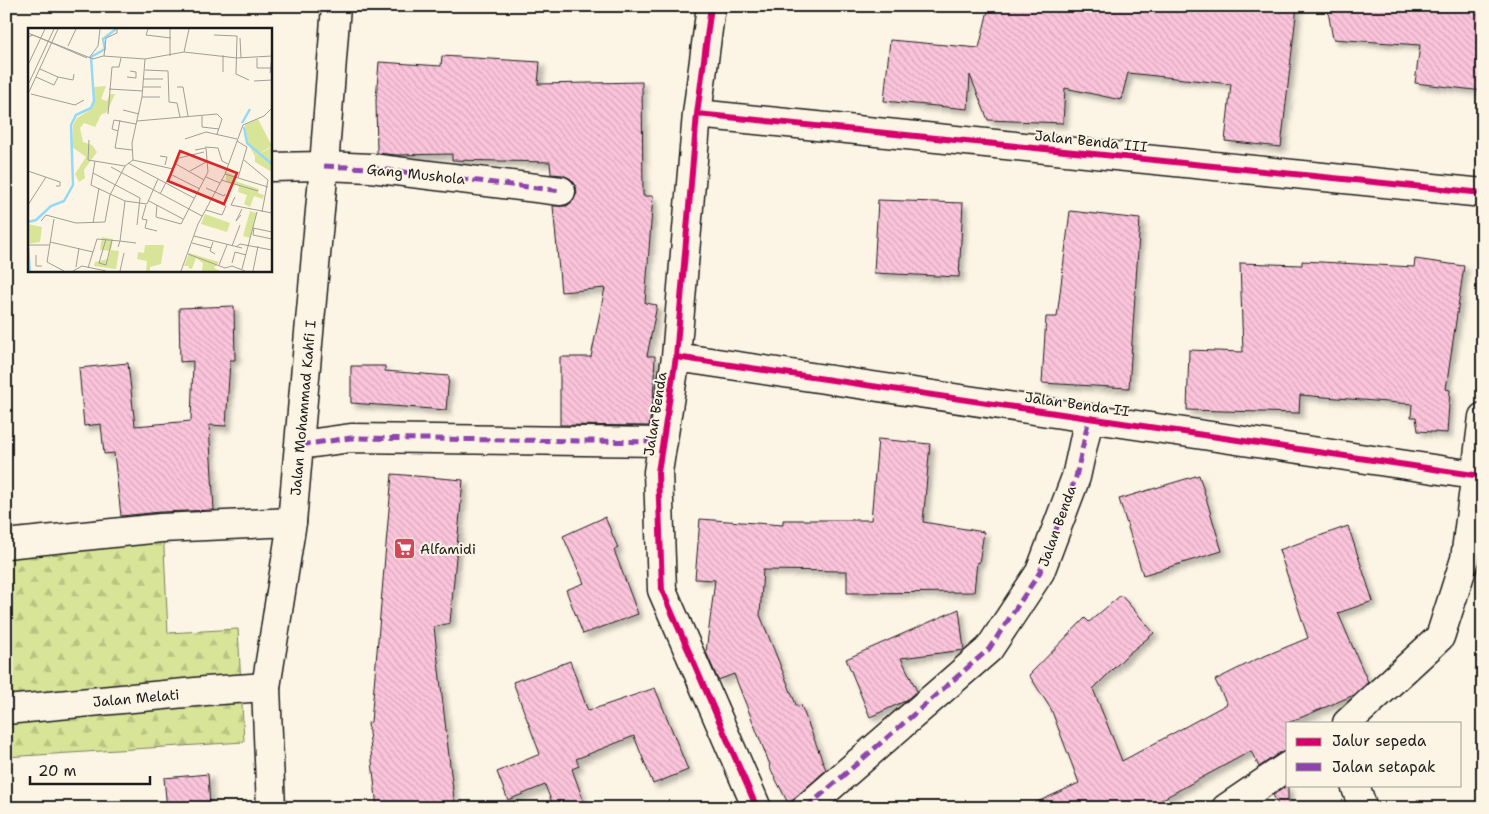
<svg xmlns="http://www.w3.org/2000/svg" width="1489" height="814" font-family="'Shantell Sans',sans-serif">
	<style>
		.forest { fill: url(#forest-firs); stroke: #7a805a }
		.building { fill: url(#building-back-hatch); stroke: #1c1c1c; filter: url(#shadow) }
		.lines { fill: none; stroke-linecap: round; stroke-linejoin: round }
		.minor-casing { stroke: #1c1c1c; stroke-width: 31 }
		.secondary-casing { stroke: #1c1c1c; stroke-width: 31 }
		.minor { stroke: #fcf5e5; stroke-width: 28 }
		.secondary { stroke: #fcf5e5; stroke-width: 28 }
		.quiet { stroke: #8e44ad; stroke-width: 5; stroke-dasharray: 10 5; stroke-linecap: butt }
		.cycleway-casing { stroke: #fcf5e5; stroke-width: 9 }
		.cycleway { stroke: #d6006c; stroke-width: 6 }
		.labels { text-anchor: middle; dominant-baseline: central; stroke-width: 4; stroke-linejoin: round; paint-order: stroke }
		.street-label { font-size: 14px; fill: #1c1c1c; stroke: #fcf5e5 }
		.poi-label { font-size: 14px; fill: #1c1c1c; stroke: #fcf5e5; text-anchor: start }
		.inset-river { fill: none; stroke: #94d9f6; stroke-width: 2.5 }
		.inset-road { fill: none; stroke: #a29e95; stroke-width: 1 }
		.view { fill: #d62828; fill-opacity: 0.15; stroke: #d62828; stroke-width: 2.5 }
		.inset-edge { fill: none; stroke: #1c1c1c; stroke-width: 2.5 }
	</style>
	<defs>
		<pattern id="forest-firs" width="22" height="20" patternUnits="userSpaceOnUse" patternTransform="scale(1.25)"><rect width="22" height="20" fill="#d8e598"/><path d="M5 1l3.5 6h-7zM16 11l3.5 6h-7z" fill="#b9c482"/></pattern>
		<pattern id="building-back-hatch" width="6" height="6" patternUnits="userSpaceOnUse" patternTransform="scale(1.25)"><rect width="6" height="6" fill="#fbc4db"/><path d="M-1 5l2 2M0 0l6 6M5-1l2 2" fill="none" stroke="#d7a8bb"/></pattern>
		<filter id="shadow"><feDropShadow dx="4.5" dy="4.5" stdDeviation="2.5" flood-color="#0004"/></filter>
	</defs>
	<rect width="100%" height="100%" fill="#fcf5e5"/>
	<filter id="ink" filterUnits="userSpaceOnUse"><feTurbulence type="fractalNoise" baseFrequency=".02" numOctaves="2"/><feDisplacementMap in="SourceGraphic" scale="10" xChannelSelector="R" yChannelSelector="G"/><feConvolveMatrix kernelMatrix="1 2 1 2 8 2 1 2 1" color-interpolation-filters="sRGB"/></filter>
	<g filter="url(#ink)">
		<path class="forest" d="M 163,528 L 168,633 L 238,629 L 244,742 L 6,757 L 6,537 Z"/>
		<path class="building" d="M 989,6 L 1297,6 L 1281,147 L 1225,141 L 1231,84 L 1128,73 L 1121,100 L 1065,88 L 1063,123 L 988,120 L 970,75 L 968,109 L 884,101 L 890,40 L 979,48 Z
			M 1327,6 L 1483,6 L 1483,91 L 1415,83 L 1420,45 L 1333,39 Z
			M 442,56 L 540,62 L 538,84 L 642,82 L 643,196 L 653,196 L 645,303 L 657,305 L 647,356 L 655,356 L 653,401 L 649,426 L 560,425 L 560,357 L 591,357 L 605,288 L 561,292 L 553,206 L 567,206 L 574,200 L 577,192 L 575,184 L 571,179 L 563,175 L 551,174 L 550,162 L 452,160 L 452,154 L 396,155 L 377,153 L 376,100 L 379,62 L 441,66 Z
			M 878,200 L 963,203 L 959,277 L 874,273 Z
			M 1070,211 L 1140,219 L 1129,388 L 1042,383 L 1046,317 L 1057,317 Z
			M 1415,259 L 1464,266 L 1446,389 L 1450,390 L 1447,433 L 1418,431 L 1416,417 L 1411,417 L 1412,404 L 1300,395 L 1299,413 L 1187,410 L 1189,350 L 1243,352 L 1240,263 L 1302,265 L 1302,261 L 1414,267 Z
			M 234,306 L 235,360 L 230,360 L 226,426 L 209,425 L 214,510 L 160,512 L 121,516 L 114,453 L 104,454 L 101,424 L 84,426 L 79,368 L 128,363 L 135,426 L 191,421 L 193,361 L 180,362 L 179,308 Z
			M 351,366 L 385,366 L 385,371 L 449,376 L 446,410 L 351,403 Z
			M 878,439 L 930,444 L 923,522 L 984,532 L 979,563 L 977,562 L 974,592 L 847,593 L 847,571 L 763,570 L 760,615 L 797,707 L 801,705 L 826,770 L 793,800 L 788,803 L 769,766 L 770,765 L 734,674 L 718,680 L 706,652 L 715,580 L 695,579 L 700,519 L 783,525 L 783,520 L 871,520 Z
			M 392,474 L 463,480 L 450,623 L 434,627 L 455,808 L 377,808 L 368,723 L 371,722 Z
			M 1199,475 L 1222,551 L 1143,575 L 1119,499 Z
			M 605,517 L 618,548 L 614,550 L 638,614 L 583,634 L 566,590 L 584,583 L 563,536 Z
			M 1348,526 L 1373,601 L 1338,613 L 1368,682 L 1354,695 L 1288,723 L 1288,751 L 1279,753 L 1259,767 L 1251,751 L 1146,808 L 1024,808 L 1079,783 L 1051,709 L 1029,675 L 1085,618 L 1089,622 L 1121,595 L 1154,633 L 1127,655 L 1093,689 L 1122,761 L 1227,704 L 1215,680 L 1255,660 L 1308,638 L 1279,550 Z
			M 959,609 L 964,650 L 901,658 L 917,691 L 905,701 L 870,717 L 846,659 Z
			M 570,661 L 588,711 L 655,688 L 688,770 L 653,784 L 634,736 L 576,759 L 579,766 L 572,769 L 586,808 L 554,808 L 545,785 L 508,800 L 497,772 L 540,754 L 513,682 Z
			M 208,774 L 210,808 L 167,808 L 164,778 Z
			M 1288,785 L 1288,808 L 1280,808 L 1273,795 Z"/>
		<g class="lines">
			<defs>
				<path id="minor" d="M 711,6 L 697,114 L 676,357 L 658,472 L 662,590 L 757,808
					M 697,114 L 1483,193
					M 270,167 L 324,166 L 371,168 L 561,191
					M 676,357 L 1474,475
					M 300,445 L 351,438 L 663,442
					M 6,544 L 161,528 L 292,522
					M 6,710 L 206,691 L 266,687
					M 1347,723 L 1440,637 L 1465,559 L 1483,417
					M 1355,785 L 1363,808
					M 806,808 L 989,649 L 1040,572 L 1076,477 L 1089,418
					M 1226,808 L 1288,766"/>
				<path id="secondary" d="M 271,808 L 266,687 L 292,522 L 324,166 L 336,6"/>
			</defs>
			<use href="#minor" class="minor-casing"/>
			<use href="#secondary" class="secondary-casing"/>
			<use href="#minor" class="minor"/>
			<use href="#secondary" class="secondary"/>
			<path class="quiet" d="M 324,166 L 371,168 L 561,191
				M 300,445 L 351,438 L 663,442
				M 806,808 L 989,649 L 1040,572 L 1076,477 L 1089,418"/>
			<defs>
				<path id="cycleway" d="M 711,6 L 697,114 L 676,357 L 658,472 L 662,590 L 757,808
					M 697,114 L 1483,193
					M 676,357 L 1474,475"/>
			</defs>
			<use href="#cycleway" class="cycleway-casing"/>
			<use href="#cycleway" class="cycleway"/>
		</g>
	</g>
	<defs>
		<symbol id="supermarket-square" viewBox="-11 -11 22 22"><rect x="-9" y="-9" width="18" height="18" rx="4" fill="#d1495b" stroke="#fcf5e5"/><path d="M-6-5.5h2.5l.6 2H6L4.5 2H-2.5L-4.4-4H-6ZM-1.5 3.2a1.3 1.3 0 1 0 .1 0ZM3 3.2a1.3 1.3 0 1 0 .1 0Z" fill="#fff"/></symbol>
	</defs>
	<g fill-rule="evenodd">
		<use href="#supermarket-square" x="392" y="536" width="25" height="25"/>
	</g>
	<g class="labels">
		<g class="street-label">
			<text transform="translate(1091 141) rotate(6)">Jalan Benda III</text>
			<text transform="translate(416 174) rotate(6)">Gang Mushola</text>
			<text transform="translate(1077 404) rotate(8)">Jalan Benda II</text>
			<text transform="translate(303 408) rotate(-85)">Jalan Mohammad Kahfi I</text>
			<text transform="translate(655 414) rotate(-81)">Jalan Benda</text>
			<text transform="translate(1057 526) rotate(-70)">Jalan Benda</text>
			<text transform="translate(136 698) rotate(-5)">Jalan Melati</text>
		</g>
		<g class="poi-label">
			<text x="420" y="549">Alfamidi</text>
		</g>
	</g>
	<g transform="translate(28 28)">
		<rect width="244" height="244" fill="#fcf5e5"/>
		<path d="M 78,58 L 73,71 L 79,73 L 82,66 L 87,66 L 79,84 L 73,87 L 67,99 L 56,95 L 52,100 L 55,114 L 64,117 L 69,124 L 56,142 L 57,150 L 51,154 L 47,146 L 58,129 L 44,119 L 45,97 L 49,90 L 65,80 L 66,59 ZM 244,119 L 244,144 L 227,134 L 227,128 ZM 198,144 L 208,148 L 207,153 L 231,161 L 230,165 L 236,167 L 235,171 L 226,168 L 222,179 L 216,176 L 219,167 L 210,164 L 211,158 L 198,154 ZM 222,183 L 229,185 L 222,210 L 215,208 ZM 74,209 L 85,211 L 83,222 L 91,223 L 88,241 L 66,238 L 67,234 L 80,231 L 82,223 L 72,222 ZM 117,217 L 136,217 L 133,236 L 122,239 L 122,243 L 118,243 L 119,233 L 109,231 L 110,224 L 116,225 ZM 161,225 L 191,234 L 186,240 L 192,243 L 174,243 L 175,235 L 168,230 L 164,241 L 160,240 L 161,238 L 156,238 Z" fill="#d8e598"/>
		<path d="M 230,91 L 244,118 L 227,128 L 219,114 L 217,97 ZM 177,186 L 202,195 L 199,204 L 173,196 ZM 0,196 L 14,199 L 12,214 L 0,216 Z" fill="#d8e598"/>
		<path class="inset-river" d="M 214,95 L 222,81M 216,99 L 219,115 L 244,136M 0,194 L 8,192 L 23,178 L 36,173 L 45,157 L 43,97 L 48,87 L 63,80 L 66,73 L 63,29 L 77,21 L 75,11 L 88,1M 0,220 L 2,243"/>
		<path class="inset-road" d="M 120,1 L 118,7 L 143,10M 0,5 L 65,31 L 75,28 L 117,31 L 156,24 L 209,30 L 244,28M 186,7 L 209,8 L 208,46 L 221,52M 0,9 L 5,7 L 59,30M 212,10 L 213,30M 40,18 L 48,1M 156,24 L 161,1M 195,27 L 195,44M 76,28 L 78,10 L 89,5 L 89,1M 142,28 L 142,1M 61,30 L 70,18 L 72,1M 229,30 L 229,40 L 242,40M 0,37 L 17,1M 12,41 L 30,49M 117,42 L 140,43 L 141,74 L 149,75 L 152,89M 242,45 L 244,28M 8,49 L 26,57 L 30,49 L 45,52 L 46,46M 99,49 L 108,50 L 108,44 L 102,43M 116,51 L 135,51M 226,53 L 244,52M 0,57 L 26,1M 115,59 L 133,59M 149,59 L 155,59 L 160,88M 81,61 L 115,63M 0,66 L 30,1M 3,66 L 47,77 L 56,72M 114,69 L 132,69M 95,82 L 111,86M 80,86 L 84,39 L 91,39 L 93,30M 174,88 L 174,99 L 191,101M 92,92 L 87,120 L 104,122M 109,93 L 189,86 L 194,91 L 189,106M 90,103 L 84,101 L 86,92 L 108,96M 157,111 L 178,104 L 209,111M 61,112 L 60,132 L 97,138M 209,113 L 219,119 L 210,150M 177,119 L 190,120 L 194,133 L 200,136M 132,128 L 139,129 L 137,137M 105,132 L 104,115 L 114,69 L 117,31M 105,132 L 145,141M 216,132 L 240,152 L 234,184M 67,133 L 63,157 L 97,173 L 119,176 L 130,151M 100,135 L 166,170M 148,136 L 176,152M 83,139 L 174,188M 0,143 L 32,154 L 32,158 L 28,158M 162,143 L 180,133M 65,145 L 112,170 L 109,197M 142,146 L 172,161M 197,146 L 240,159M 178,149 L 192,155M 193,152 L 230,163M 178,160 L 196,168 L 197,166M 132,166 L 151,130 L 176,124M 207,169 L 203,177 L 244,185M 121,173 L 155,191M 0,177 L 18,149M 118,177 L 114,191 L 119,192 L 117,200 L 129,203M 129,177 L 128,189 L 153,196 L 180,144 L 178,120 L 167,122M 178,182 L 194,187 L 198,178 L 183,171M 213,187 L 208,193 L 214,181M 13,193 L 18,187 L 48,195 L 77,194 L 82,167 L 97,138 L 105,132M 65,195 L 71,160M 225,200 L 244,204M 226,200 L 225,207 L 244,211M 166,208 L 214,220M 78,211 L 71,235 L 78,237 L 84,212M 22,214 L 65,224M 185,214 L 182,223 L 187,226M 164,215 L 183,220M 0,217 L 22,217M 204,218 L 212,197M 90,219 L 92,213 L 108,215M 208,219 L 212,216 L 244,222M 160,226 L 197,240 L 204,238 L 217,243M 8,227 L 8,238 L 14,238M 19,234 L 26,191M 19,234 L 36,243M 204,235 L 207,224 L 218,227M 191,237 L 199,217M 48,239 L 51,220M 60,240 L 69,211 L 92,213 L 97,173M 214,241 L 229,184M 45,243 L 54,238 L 78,243M 92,243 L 96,225M 153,243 L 170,196 L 197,146 L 215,97 L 236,88 L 244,80M 225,243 L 230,218"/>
		<path class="view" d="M 152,123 L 209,145 L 196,176 L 140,153 Z"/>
		<rect width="244" height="244" class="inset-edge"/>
	</g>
	<rect width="1489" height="814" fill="none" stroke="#fcf5e5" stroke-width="25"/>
	<rect x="12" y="12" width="1464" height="789" fill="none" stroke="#1c1c1c" stroke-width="2" filter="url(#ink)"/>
	<rect x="1286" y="722" width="175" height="65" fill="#fcf5e5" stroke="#a29e95"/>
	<rect x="1296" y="738" width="25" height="8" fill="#d6006c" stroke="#a29e95"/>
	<text x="1332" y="746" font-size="15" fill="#1c1c1c">Jalur sepeda</text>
	<rect x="1296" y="763" width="25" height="8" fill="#8e44ad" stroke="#a29e95"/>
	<text x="1332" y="772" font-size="15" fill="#1c1c1c">Jalan setapak</text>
	<path d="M30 776v8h120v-8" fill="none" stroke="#1c1c1c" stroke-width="2.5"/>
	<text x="38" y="776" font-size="15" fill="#1c1c1c" stroke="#fcf5e5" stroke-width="4" paint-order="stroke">20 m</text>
</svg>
